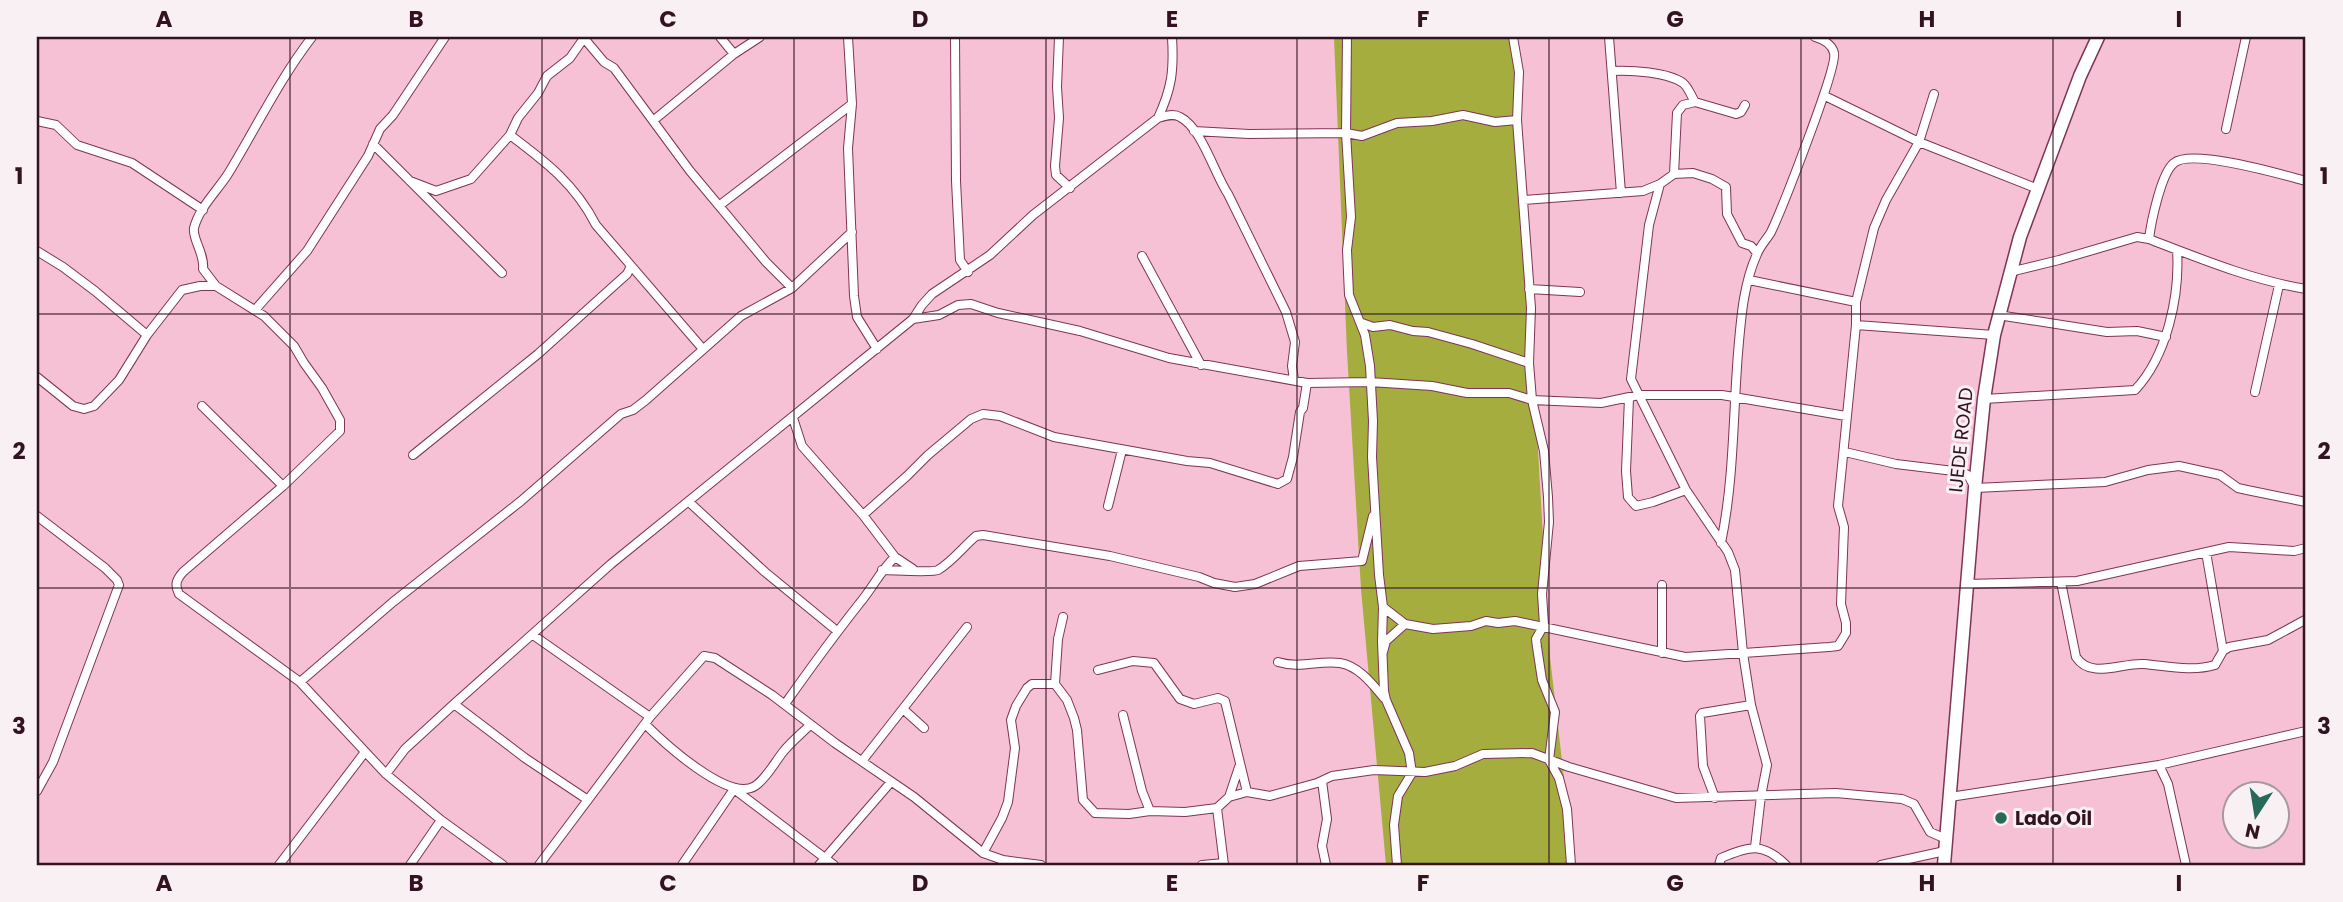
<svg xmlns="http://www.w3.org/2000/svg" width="2343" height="902" font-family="Poppins,sans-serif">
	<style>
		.green { fill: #a4ad3e }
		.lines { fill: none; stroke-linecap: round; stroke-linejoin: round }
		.street-casing { stroke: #7e3456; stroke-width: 10 }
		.secondary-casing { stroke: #7e3456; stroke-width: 15 }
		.street { stroke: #fff; stroke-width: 8 }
		.secondary { stroke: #fff; stroke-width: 12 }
		.grid { fill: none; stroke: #331322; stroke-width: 2; stroke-opacity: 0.55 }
		.poi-dot { fill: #286a59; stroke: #f9f0f3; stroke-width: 2.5 }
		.labels { text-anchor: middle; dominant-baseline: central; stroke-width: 6; stroke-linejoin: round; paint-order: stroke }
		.street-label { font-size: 19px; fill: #331322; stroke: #f9f0f3 }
		.poi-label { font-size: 19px; font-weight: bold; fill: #331322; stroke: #f9f0f3; text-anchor: start }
		.neatline { fill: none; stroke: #331322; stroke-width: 2.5 }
		.grid-label { font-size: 23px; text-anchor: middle; font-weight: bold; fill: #331322 }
	</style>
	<rect width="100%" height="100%" fill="#f6c1d5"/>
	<path class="green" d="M 1334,37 L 1514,37 L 1550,657 L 1574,865 L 1386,865 L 1361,589 L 1347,352 Z"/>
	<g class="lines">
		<defs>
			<path id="street" d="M 583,37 L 604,62 L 614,68 L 690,171 L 766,262 L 792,288
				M 720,37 L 734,54
				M 848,37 L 852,104 L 848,148 L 854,296 L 857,317 L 877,349
				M 955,37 L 956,181 L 960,260 L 968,272
				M 1059,37 L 1057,87 L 1059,118 L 1055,166 L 1056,175 L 1070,188
				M 1347,37 L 1346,133 L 1351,217 L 1347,250 L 1349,295 L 1365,335 L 1370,366 L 1373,421 L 1372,457 L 1379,575 L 1383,607 L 1382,642 L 1384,691 L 1386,700 L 1409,753 L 1412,773 L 1398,796 L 1394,825 L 1397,865
				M 1513,37 L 1519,72 L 1517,120 L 1531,308 L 1529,363 L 1532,400 L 1544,451 L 1548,497 L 1549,522 L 1542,594 L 1544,625 L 1536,639 L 1537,647 L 1542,680 L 1555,712 L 1549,760 L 1559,778 L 1567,809 L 1571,865
				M 1609,37 L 1621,193
				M 1612,71 C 1631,70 1668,72 1683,83 C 1689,88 1691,96 1695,102 L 1736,114 L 1741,112 L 1745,105
				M 1825,96 L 1919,142 L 2038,189
				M 1158,118 C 1172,88 1174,70 1172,37
				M 654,120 L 734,54 L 760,37
				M 37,121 L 56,125 L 77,145 L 132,163 L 203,210
				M 2226,129 L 2246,37
				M 1194,131 L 1249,134 L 1346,133 L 1362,136 L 1397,123 L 1432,121 L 1463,115 L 1495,122 L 1517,120
				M 510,135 C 546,162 575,184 596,225 L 702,348
				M 373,144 L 502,273
				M 1674,174 L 1677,113 L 1683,105 L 1695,102
				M 410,181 L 436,191 L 471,179 L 510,135 L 518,118 L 538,93 L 547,76 L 570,58 L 584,38
				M 1523,200 L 1643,191 L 1660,184
				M 720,205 L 852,104
				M 2149,239 C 2151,223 2161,173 2174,163 C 2192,148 2283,175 2306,181
				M 37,251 L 63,267 L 95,291 L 147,335
				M 1142,256 L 1201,365
				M 2010,272 L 2059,260 L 2137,237 L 2149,239 C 2201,259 2252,280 2306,289
				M 1749,280 L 1856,302
				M 216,286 L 203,269 C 205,254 192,239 194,228 C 199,208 217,191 228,174 C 256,128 279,80 312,37
				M 1529,289 L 1580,292
				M 255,310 L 307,251 L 368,156 L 380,129 L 393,115 L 445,37
				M 1998,315 L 2107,332 L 2137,331 L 2166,337
				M 913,319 L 939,315 L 958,305 L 971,304 L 998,313 L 1080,331 L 1169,358 L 1307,383 L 1370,382 L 1432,386 L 1467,393 L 1509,393 L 1532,400 L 1601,403 L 1639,395 L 1722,395 L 1846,416
				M 1362,323 L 1373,327 L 1390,325 L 1413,331 L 1428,332 L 1472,344 L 1529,363
				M 1856,325 L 1994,335
				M 37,377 L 73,406 L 84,409 L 94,406 L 119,380 L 147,335 L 182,290 L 200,286 L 216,286 L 264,316 L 294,346 L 304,363 L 322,388 L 340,420 L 340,431 L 283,486 L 183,572 C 177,579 174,584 179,594 L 300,682 L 386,774 L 441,820 L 503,865
				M 2255,392 L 2279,285
				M 1629,398 L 1626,471 L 1628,497 L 1636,506 L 1653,502 L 1686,490
				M 1984,399 L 2135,390 C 2167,356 2180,296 2177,250
				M 202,406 L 283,486
				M 793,418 L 802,446 L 863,515 L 895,557 L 913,569
				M 1845,452 L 1896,464 L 1962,472 L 1968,475 L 1975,488 L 2105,482 L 2148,470 L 2179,466 L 2220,475 L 2238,488 L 2247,490 L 2306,502
				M 413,455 L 538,354 L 627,274 L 631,266
				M 689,502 L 765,572 L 837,631
				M 1108,506 L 1122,450
				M 863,515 L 907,476 L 928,455 L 971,419 L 983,414 L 1000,416 L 1054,437 L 1187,461 L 1210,463 L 1278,484 L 1287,479 L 1293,457 L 1300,412 L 1303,408 L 1307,383
				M 37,516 L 105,568 L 117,580 L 119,585 L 53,762 L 37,791
				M 1721,543 C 1734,480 1733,416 1738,353 C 1741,319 1743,285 1757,254 C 1760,246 1767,239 1771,232 C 1781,211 1838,67 1834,53 C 1832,44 1822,39 1815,37
				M 2206,552 L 2223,651
				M 882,570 C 893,570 933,573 938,570 C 952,562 964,546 976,536 L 983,535 L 1110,556 L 1199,577 L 1214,583 L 1235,587 L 1255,584 L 1299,566 L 1362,561 L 1373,516
				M 2061,582 L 2076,657 C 2091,680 2123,662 2144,664 C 2167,666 2192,672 2215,665 L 2223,651 L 2229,647 L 2268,640 L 2305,620
				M 1966,584 L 2077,581 L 2229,547 L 2294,551 L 2306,548
				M 1383,607 L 1405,624
				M 1063,617 L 1058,639 L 1055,684 L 1067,700 L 1074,718 L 1077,730 L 1083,800 L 1095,813 L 1129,814 L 1150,811 L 1185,812 L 1217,808 L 1229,797 L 1247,792 L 1270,796 L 1317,783 L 1332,776 L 1374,770 L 1425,772 L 1455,766 L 1483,754 L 1532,753 L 1569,767 L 1676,798 L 1836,793 L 1902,799 L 1914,804 L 1930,832 L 1946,839
				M 533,635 L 650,717
				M 1383,652 L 1386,641 L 1405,624 L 1433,629 L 1471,626 L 1486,621 L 1498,623 L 1515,621 L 1685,657 L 1829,647 L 1838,646 L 1846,633 L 1846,623 L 1841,604 L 1844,527 L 1838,506 L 1856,325 L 1856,302 L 1874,228 L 1886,200 L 1919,142 L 1934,94
				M 1662,653 L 1662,585
				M 1278,662 C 1301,669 1318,660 1340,663 C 1359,666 1373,685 1384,698
				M 1098,670 L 1133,661 L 1154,663 L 1180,699 L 1194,704 L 1218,698 L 1225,701 L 1247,792
				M 300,682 L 393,602 L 521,501 L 621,414 L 633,410 L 646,400 L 741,316 L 792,288 L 852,232
				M 454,704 L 525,758 L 588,800
				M 785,704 C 809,670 833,637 859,604 C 872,589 880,571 895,557
				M 903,709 L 924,728
				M 1123,715 L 1142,791 L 1150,811
				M 645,724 C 663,742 729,803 755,786 C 766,779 775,762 783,752 C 791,742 801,734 810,725
				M 862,761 L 967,627
				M 2159,765 L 2168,784 L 2186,865
				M 386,774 L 405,749 L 454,704 L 611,564 L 913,319 L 922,305 L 932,294 L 990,255 L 1033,215 L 1158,118 C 1165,116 1173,113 1180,117 C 1202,128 1214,173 1228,194 L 1286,312 L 1295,342 L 1292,366 L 1294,380
				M 1322,781 L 1327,819 L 1322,846 L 1326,865
				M 1229,797 L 1239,767
				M 1950,797 L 2159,765 L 2306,731
				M 1715,798 L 1703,766 L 1700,716 L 1702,713 L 1751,705
				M 1217,808 L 1224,865
				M 1755,847 L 1761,796 L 1767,765 L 1751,705 L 1743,653 L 1735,570 L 1728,552 L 1686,490 L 1631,379 L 1649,225 L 1660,184 L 1674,174 L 1693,173 L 1712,179 L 1726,187 L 1727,214 L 1742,243 L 1751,246 L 1757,253
				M 983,853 L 1002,818 L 1008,802 L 1015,748 L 1011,720 L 1016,706 L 1027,688 L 1032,684 L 1055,684
				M 279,865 L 365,752
				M 410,865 L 441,820
				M 539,865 L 650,717 L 704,656 L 715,658 L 772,695 L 835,743 L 914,797 L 983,853 L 1003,860 L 1041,865
				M 682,865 L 734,789 L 834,865
				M 819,865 L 891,782
				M 1202,865 L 1224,863
				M 1719,865 L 1721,858 C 1750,846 1763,842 1786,865
				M 1881,865 L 1945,851"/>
			<path id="secondary" d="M 1944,865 L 1975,488 L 1984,399 L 1994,335 L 2020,237 L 2080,76 L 2098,37"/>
		</defs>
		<use href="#street" class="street-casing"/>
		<use href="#secondary" class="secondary-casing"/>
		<use href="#street" class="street"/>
		<use href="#secondary" class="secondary"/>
	</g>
	<path class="grid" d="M 290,37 L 290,865M 542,37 L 542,865M 794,37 L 794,865M 1046,37 L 1046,865M 1297,37 L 1297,865M 1549,37 L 1549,865M 1801,37 L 1801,865M 2053,37 L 2053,865M 37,314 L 2306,314M 37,588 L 2306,588"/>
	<circle class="poi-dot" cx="2001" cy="818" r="7"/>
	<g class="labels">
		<g class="street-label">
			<text transform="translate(1961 440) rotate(-84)">IJEDE ROAD</text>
		</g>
		<g class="poi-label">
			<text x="2015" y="818">Lado Oil</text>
		</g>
	</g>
	<rect width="2343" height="902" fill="none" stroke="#f9f0f3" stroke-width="77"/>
	<g transform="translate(2256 815) rotate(192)"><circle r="33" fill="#f9f0f3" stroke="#aa989f" stroke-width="2"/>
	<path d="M0-5L12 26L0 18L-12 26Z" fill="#286a59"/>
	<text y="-10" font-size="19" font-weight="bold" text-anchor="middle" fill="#331322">N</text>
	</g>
	<rect x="38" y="38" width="2266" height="826" class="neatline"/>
	<g class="grid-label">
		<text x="164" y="27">A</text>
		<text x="416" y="27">B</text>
		<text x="668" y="27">C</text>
		<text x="920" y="27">D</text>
		<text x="1172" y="27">E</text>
		<text x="1423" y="27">F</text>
		<text x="1675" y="27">G</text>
		<text x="1927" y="27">H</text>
		<text x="2179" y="27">I</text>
		<text x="19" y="184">1</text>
		<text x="2324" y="184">1</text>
		<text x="19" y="459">2</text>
		<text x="2324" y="459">2</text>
		<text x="19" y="734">3</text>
		<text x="2324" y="734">3</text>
		<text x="164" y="891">A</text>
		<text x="416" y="891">B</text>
		<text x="668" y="891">C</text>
		<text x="920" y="891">D</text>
		<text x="1172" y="891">E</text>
		<text x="1423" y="891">F</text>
		<text x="1675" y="891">G</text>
		<text x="1927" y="891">H</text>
		<text x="2179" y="891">I</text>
	</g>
</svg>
